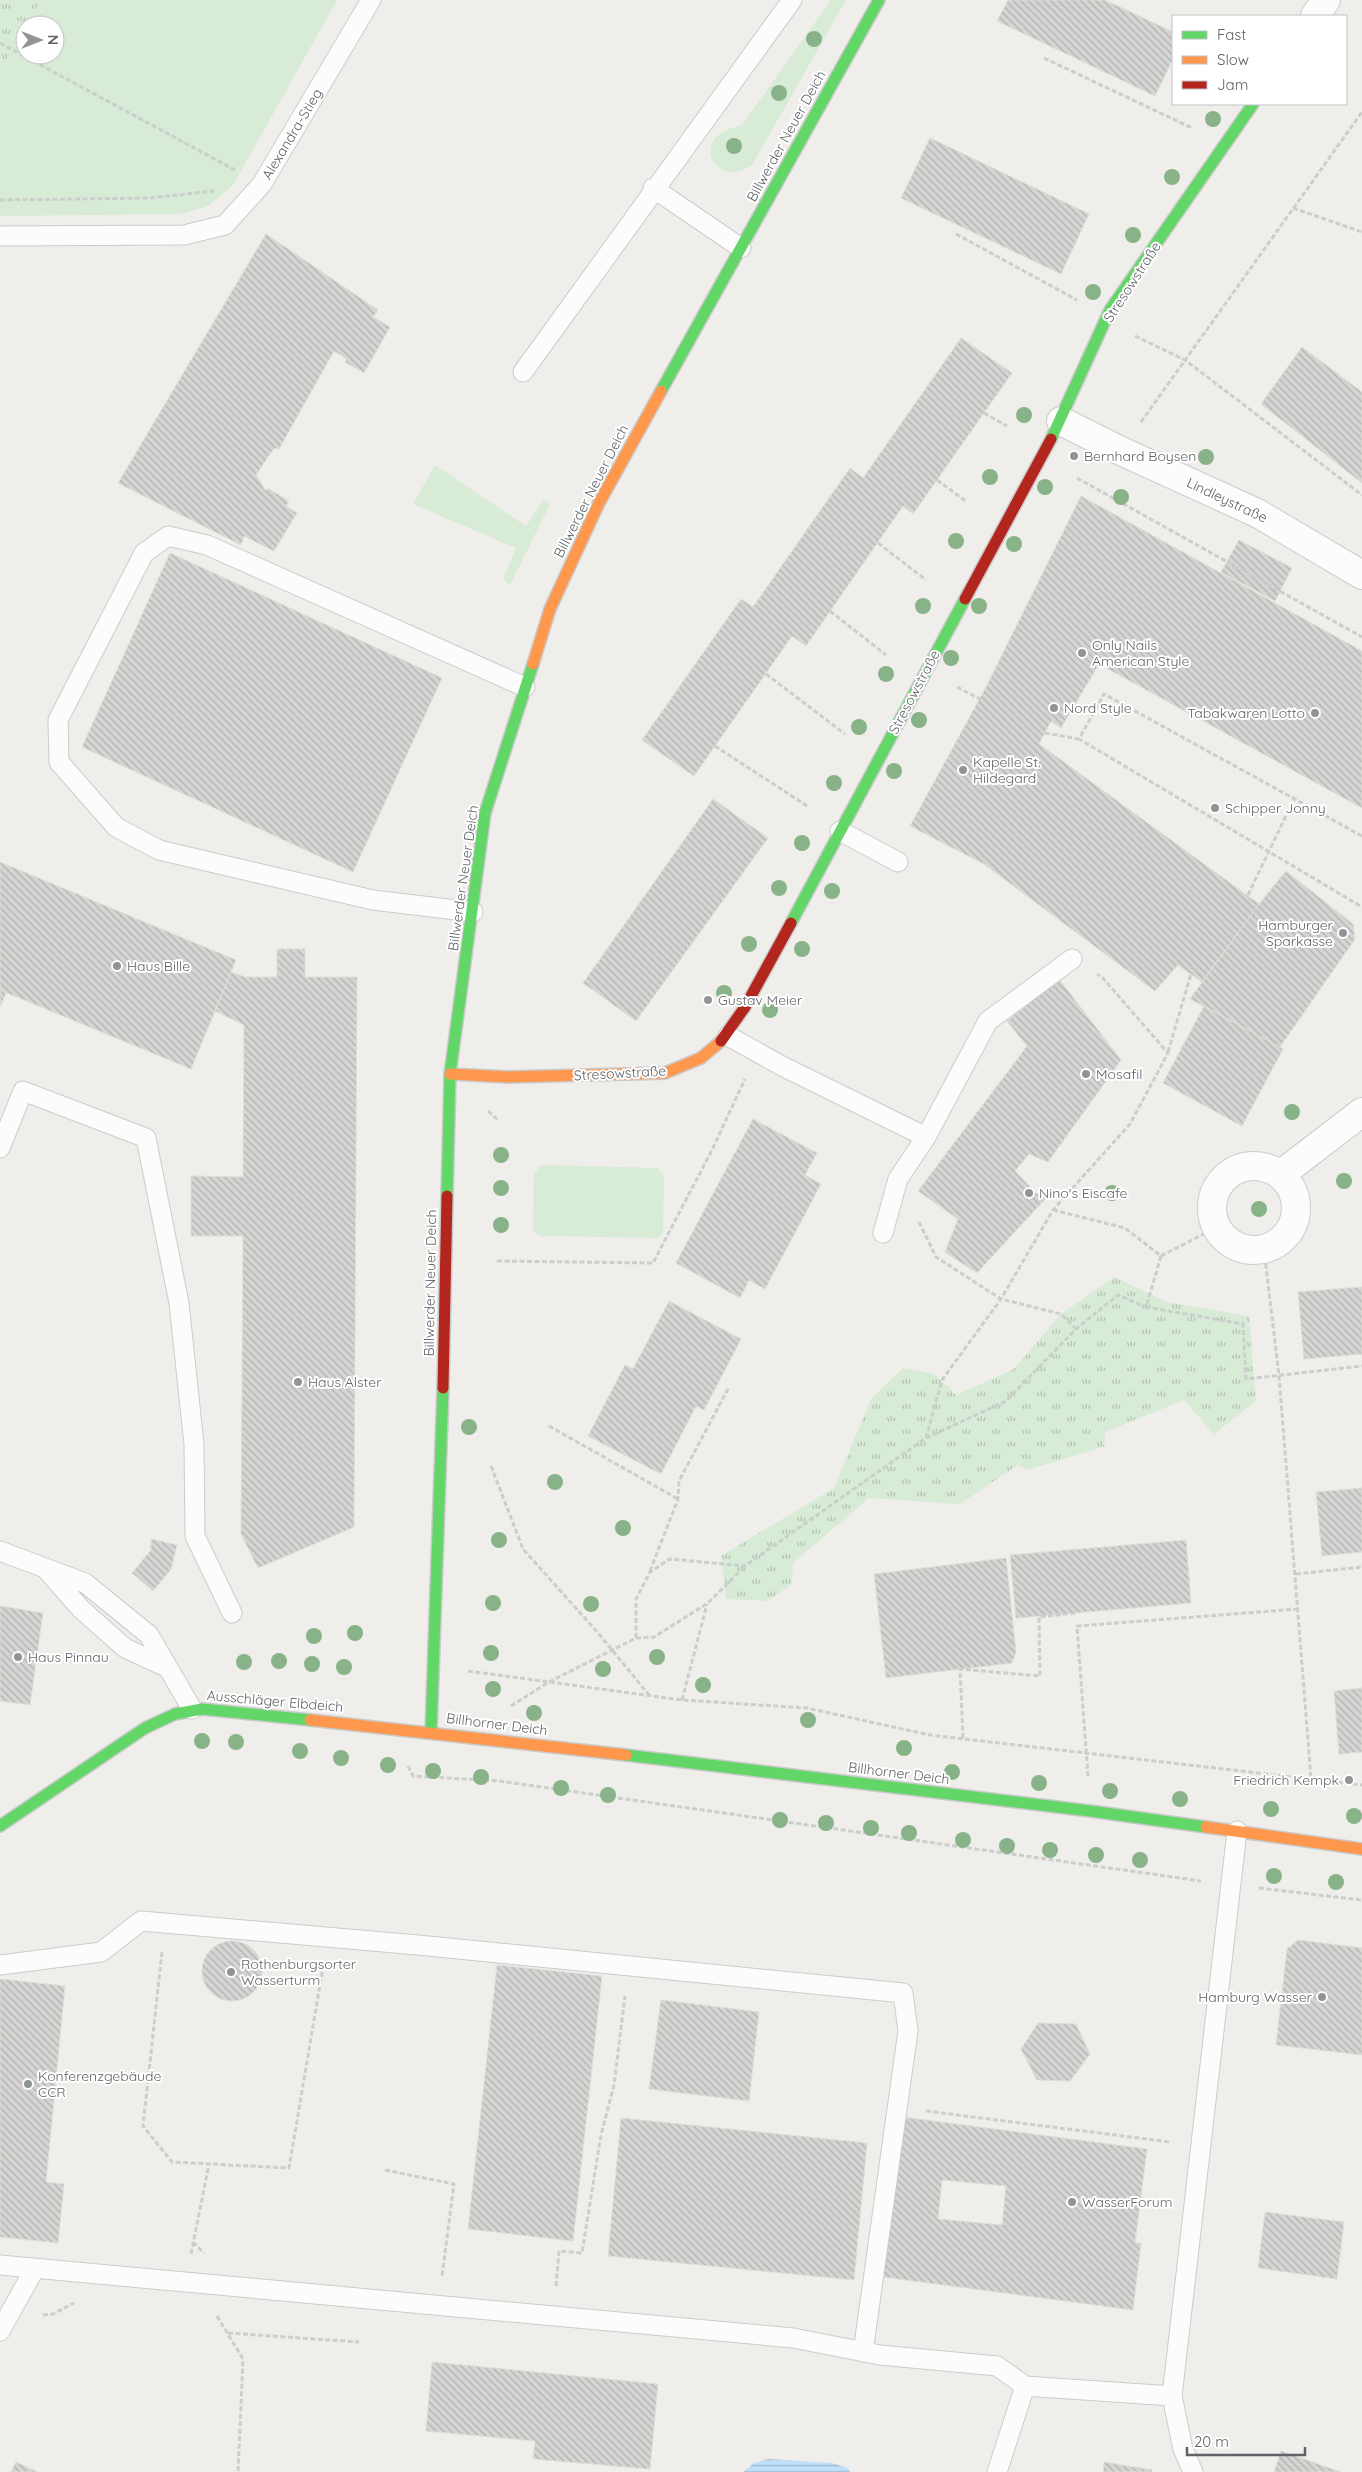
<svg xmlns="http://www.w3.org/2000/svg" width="1362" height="2472" font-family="Quicksand,sans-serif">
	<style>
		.grass { fill: #d8ebd6 }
		.park { fill: url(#park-tufts) }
		.water { fill: url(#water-rules) }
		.building { fill: url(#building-back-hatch); stroke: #deddd9; fill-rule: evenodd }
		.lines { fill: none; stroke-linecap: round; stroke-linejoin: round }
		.lane-casing { stroke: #cbcccc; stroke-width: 21 }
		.street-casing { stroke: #cbcccc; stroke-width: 30 }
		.fast-casing { stroke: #cacacb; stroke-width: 14 }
		.slow-casing { stroke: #cacacb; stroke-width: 14 }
		.jam-casing { stroke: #cacacb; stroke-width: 14 }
		.path { stroke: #cacfcc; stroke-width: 3; stroke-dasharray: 5 2.5; stroke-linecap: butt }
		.lane { stroke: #fdfcfc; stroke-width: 19 }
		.street { stroke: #fdfcfc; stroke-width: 28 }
		.fast { stroke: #63d668; stroke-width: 11 }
		.slow { stroke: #ff974d; stroke-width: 11 }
		.jam { stroke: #b3261e; stroke-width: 11 }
		.tree { fill: #88b388 }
		.poi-dot { fill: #919496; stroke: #fff; stroke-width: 2 }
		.labels { text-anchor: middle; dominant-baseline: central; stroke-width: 4; stroke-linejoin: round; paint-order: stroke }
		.street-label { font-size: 14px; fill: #5f6368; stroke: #fff }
		.poi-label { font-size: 14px; fill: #5f6368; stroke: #fff; text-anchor: start }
	</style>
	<defs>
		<pattern id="park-tufts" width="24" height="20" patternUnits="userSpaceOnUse" patternTransform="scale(1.25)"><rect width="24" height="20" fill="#d8ebd6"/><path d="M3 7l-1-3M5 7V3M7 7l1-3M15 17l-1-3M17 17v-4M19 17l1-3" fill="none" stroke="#b2c2b1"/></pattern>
		<pattern id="water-rules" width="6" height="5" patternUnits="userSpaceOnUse" patternTransform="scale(1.25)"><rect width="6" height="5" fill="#bfe0f9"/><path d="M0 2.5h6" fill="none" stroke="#9eb9cd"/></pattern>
		<pattern id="building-back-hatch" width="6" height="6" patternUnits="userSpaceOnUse" patternTransform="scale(1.25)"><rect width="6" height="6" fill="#d6d5d3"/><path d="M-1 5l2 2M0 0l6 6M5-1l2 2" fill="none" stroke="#b1b0af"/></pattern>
	</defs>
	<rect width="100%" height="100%" fill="#efeeea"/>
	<path class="grass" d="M 41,0 L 337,0 L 233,185 L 208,206 L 181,214 L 0,216 L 0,71 L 25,28 L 25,55 L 55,55 L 55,25 L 27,25 Z
		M 831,0 L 846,0 L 752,165 C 724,186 695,154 720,134 C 726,129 735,127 742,125 Z
		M 435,465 L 526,526 L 544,499 L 550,504 L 510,585 L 503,579 L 516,548 L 413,504 Z
		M 541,1165 L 658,1168 L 664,1176 L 663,1233 L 657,1238 L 540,1236 L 533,1230 L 534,1174 Z"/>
	<path class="park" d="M 0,0 L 41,0 L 0,71 Z
		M 1114,1277 L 1167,1302 L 1249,1316 L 1256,1401 L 1214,1434 L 1184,1400 L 1105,1432 L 1104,1447 L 1027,1470 L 1018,1465 L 960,1504 L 869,1498 L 793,1563 L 792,1584 L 768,1601 L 726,1599 L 721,1556 L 834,1488 L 871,1399 L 903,1368 L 934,1374 L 956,1395 L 1014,1369 L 1061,1314 Z"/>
	<path class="water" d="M 768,2459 L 832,2463 L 848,2468 L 850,2472 L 743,2472 L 754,2463 Z"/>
	<path class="building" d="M 1008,0 L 1105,0 L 1173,32 L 1173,59 L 1155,96 L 997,21 Z
		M 930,138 L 1089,214 L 1061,274 L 901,198 Z
		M 266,234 L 378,310 L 373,317 L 390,327 L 364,373 L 345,362 L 347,359 L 334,351 L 279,449 L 274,448 L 256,475 L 265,490 L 269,489 L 289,501 L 286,506 L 297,513 L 274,551 L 244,536 L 241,545 L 118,483 Z
		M 961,338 L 1012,373 L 913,514 L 903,506 L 806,646 L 792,636 L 694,776 L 642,740 L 741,599 L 753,607 L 850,468 L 863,478 Z
		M 1302,347 L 1362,392 L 1362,483 L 1261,404 Z
		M 1081,496 L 1362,651 L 1362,808 L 1099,664 L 1061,728 L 1051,721 L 1039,744 L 1259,904 L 1202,982 L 1178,965 L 1155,991 L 984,864 L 910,826 L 986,687 Z
		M 1239,540 L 1292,568 L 1275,601 L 1221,572 Z
		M 170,553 L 442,678 L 353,872 L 82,747 Z
		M 713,799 L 768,838 L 636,1021 L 583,983 Z
		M 0,862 L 236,960 L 191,1069 L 0,990 Z
		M 1286,871 L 1353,924 L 1355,939 L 1280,1047 L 1190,999 L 1259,904 Z
		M 277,949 L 305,949 L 305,977 L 357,977 L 354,1527 L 258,1568 L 241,1534 L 243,1236 L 191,1236 L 191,1176 L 243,1177 L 244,1025 L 215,1011 L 231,972 L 245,977 L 277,977 Z
		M 1059,979 L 1121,1060 L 1048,1162 L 1029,1154 L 1015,1171 L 1037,1194 L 1044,1193 L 1047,1197 L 977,1273 L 945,1252 L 958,1219 L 918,1191 L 1027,1046 L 1007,1021 Z
		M 0,990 L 6,993 L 0,1007 Z
		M 1204,1006 L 1283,1049 L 1242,1126 L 1163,1083 Z
		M 753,1119 L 817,1153 L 805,1175 L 821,1184 L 765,1289 L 749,1280 L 740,1298 L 676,1263 Z
		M 1362,1287 L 1362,1354 L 1304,1359 L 1298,1292 Z
		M 669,1301 L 741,1339 L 704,1410 L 696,1406 L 661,1474 L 588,1436 L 625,1365 L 633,1369 Z
		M 1362,1488 L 1362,1552 L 1322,1556 L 1316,1492 Z
		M 151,1539 L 177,1545 L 171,1569 L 153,1591 L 132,1573 L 151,1550 Z
		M 1186,1540 L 1191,1603 L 1016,1618 L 1010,1555 Z
		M 1006,1558 L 1016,1652 L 1012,1663 L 886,1678 L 874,1574 Z
		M 0,1606 L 43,1613 L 30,1705 L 0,1701 Z
		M 1362,1688 L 1362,1752 L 1339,1754 L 1334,1691 Z
		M 1298,1940 L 1362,1948 L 1362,2055 L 1276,2045 L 1287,1949 Z
		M202 1971a30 30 0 1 1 60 0a30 30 0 1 1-60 0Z
		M 497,1965 L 602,1976 L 573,2241 L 468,2229 Z
		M 0,1979 L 65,1986 L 46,2182 L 64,2184 L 58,2243 L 0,2237 Z
		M 661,2000 L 759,2012 L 749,2101 L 649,2089 Z
		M 1038,2023 L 1076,2024 L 1090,2054 L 1070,2081 L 1037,2080 L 1021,2049 Z
		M 903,2117 L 1147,2149 L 1135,2243 L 1141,2243 L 1133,2310 L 883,2277 ZM 942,2180 L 1006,2186 L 1002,2225 L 938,2219 Z
		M 621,2118 L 867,2143 L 854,2280 L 608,2256 Z
		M 1265,2212 L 1344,2222 L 1337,2279 L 1258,2268 Z
		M 432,2362 L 658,2384 L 650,2469 L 533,2459 L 535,2441 L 426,2431 Z
		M 1281,2451 L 1341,2472 L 1274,2472 Z
		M 16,2462 L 38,2472 L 11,2472 Z
		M 1104,2462 L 1152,2470 L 1152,2472 L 1103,2472 Z"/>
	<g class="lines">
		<defs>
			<path id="lane" d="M 653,188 L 741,248
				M 0,236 L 184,235 L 225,225 L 262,184 L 371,0
				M 523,372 L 792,0
				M 840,831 L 898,862
				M 473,912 L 373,900 L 159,850 L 116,827 L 59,762 L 58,720 L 144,553 L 168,536 L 207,545 L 525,687
				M 728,1036 L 784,1067 L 926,1137
				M 0,1148 L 23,1091 L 146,1138 L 179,1303 L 194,1444 L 195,1536 L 232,1613
				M 883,1233 L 898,1179 L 926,1137 L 988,1021 L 1072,959
				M 0,1551 L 85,1583 L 149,1635 L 192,1709
				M 46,1569 L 81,1609 L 125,1648 L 168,1668
				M 0,1965 L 101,1952 L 141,1921 L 418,1945 L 903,1993 L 908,2031 L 863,2352
				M 0,2265 L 793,2338 L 880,2355 L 997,2366 L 1025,2386
				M 0,2331 L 34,2270
				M 1172,2396 L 1183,2449 L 1193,2472
				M 997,2472 L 1025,2386 L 1172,2396 L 1237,1831"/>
			<path id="street" d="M 1315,16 L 1326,0
				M 1061,421 L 1121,451 L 1257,513 L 1362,575
				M1212 1208a42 42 0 1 1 84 0a42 42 0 1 1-84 0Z
				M 1280,1175 L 1362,1112"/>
			<path id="fast" d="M 661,391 L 879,0
				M 1051,439 L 1110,310 L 1253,104
				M 791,923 L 965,599
				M 447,1196 L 450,1074 L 485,813 L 533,664
				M 431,1732 L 443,1388
				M 626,1755 L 1090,1811 L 1206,1827
				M 0,1826 L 145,1728 L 175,1714 L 202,1709 L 310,1720"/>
			<path id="slow" d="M 533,664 L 550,609 L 599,503 L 661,391
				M 450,1074 L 508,1077 L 665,1073 L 701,1058 L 721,1041
				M 310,1720 L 626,1755
				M 1206,1827 L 1362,1849"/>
			<path id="jam" d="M 965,599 L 1051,439
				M 721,1041 L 745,1007 L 791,923
				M 443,1388 L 447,1196"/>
		</defs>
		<use href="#lane" class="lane-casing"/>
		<use href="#street" class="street-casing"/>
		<use href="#fast" class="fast-casing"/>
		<use href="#slow" class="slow-casing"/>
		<use href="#jam" class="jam-casing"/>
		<path class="path" d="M 0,43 L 235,170
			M 1044,58 L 1192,128
			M 0,200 L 149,198 L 214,191
			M 1293,208 L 1362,232
			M 956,234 L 1077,300
			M 1135,336 L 1185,360 L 1362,495
			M 984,413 L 1007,426
			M 1141,422 L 1362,112
			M 1077,478 L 1362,637
			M 937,480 L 967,502
			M 878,543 L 926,580
			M 830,611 L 886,655
			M 766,674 L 845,734
			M 957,687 L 980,699
			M 1045,733 L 1079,739
			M 715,746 L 807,806
			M 1362,836 L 1104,694 L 1079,739 L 1362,907
			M 1248,895 L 1294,799
			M 1168,1052 L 1191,974
			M 488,1111 L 498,1120
			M 1053,1210 L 1125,1228 L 1161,1256 L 1146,1307 L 1243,1324 L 1246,1379 L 1362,1366
			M 919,1222 L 936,1257 L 1001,1299 L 1061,1314 L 1076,1329
			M 1264,1249 L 1279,1376 L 1311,1778
			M 1161,1256 L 1217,1227
			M 497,1261 L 653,1263 L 712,1150 L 745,1079
			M 549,1426 L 678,1499
			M 926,1438 L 1006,1401 L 1076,1329 L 1118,1295 L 1146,1307
			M 491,1466 L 523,1549 L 599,1634 L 649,1695
			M 650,1571 L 678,1499 L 679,1481 L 729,1387
			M 1296,1574 L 1362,1567
			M 636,1638 L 654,1637 L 708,1603 L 745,1566
			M 468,1671 L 682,1700 L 807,1708 L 930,1735 L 1362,1785
			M 682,1700 L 707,1604
			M 511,1706 L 549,1682 L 636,1638 L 636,1599 L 650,1572 L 670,1559 L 745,1566 L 926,1438 L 942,1380 L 1001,1299 L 1053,1210 L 1130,1124 L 1168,1053 L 1102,977 L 1097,974
			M 963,1738 L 960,1669 L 1040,1676 L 1039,1617 L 1075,1613
			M 408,1766 L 413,1776 L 499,1781 L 1201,1881
			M 1088,1776 L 1077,1626 L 1298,1609
			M 1259,1888 L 1362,1900
			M 162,1952 L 143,2126 L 172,2162 L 289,2168 L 323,1967
			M 926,2111 L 1170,2142
			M 385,2170 L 454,2184 L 442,2276
			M 193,2242 L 204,2253
			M 191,2254 L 209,2164
			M 556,2286 L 559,2251 L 582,2253 L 601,2135 L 614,2085 L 625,1996
			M 43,2315 L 53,2314 L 74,2303
			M 217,2316 L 243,2359 L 238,2472
			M 228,2333 L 359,2342"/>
		<use href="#lane" class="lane"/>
		<use href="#street" class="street"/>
		<use href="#fast" class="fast"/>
		<use href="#slow" class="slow"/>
		<use href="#jam" class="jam"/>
	</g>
	<g class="tree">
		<circle cx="814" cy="39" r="8"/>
		<circle cx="779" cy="93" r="8"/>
		<circle cx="1213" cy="119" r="8"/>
		<circle cx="734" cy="146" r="8"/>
		<circle cx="1172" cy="177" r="8"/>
		<circle cx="1133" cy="235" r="8"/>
		<circle cx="1093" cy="292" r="8"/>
		<circle cx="1024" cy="415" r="8"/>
		<circle cx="1206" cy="457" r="8"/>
		<circle cx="990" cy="477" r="8"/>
		<circle cx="1045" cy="487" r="8"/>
		<circle cx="1121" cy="497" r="8"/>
		<circle cx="956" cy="541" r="8"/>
		<circle cx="1014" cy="544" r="8"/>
		<circle cx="923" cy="606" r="8"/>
		<circle cx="979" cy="606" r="8"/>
		<circle cx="951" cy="658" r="8"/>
		<circle cx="886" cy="674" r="8"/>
		<circle cx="919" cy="720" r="8"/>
		<circle cx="859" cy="727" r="8"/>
		<circle cx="894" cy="771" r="8"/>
		<circle cx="834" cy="783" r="8"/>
		<circle cx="802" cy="843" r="8"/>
		<circle cx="779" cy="888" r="8"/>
		<circle cx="832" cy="891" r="8"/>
		<circle cx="749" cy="944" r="8"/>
		<circle cx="802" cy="949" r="8"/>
		<circle cx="724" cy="993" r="8"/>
		<circle cx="770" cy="1010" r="8"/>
		<circle cx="1292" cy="1112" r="8"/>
		<circle cx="501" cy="1155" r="8"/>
		<circle cx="1344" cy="1181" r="8"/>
		<circle cx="501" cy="1188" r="8"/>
		<circle cx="1112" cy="1193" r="8"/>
		<circle cx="1259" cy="1209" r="8"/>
		<circle cx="501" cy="1225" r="8"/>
		<circle cx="469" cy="1427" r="8"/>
		<circle cx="555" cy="1482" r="8"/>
		<circle cx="623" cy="1528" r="8"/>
		<circle cx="499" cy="1540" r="8"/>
		<circle cx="493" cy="1603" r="8"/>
		<circle cx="591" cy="1604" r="8"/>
		<circle cx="355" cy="1633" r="8"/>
		<circle cx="314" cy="1636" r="8"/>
		<circle cx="491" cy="1653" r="8"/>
		<circle cx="657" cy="1657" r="8"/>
		<circle cx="279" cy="1661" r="8"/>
		<circle cx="244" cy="1662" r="8"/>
		<circle cx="312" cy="1664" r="8"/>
		<circle cx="344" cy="1667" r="8"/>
		<circle cx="603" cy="1669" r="8"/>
		<circle cx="703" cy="1685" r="8"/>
		<circle cx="493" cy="1689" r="8"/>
		<circle cx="534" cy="1713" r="8"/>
		<circle cx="808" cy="1720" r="8"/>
		<circle cx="202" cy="1741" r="8"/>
		<circle cx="236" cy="1742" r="8"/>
		<circle cx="904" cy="1748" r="8"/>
		<circle cx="300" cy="1751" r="8"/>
		<circle cx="341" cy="1758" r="8"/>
		<circle cx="388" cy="1765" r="8"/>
		<circle cx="433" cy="1771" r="8"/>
		<circle cx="952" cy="1772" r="8"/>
		<circle cx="481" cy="1777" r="8"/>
		<circle cx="1039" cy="1783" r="8"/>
		<circle cx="561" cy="1788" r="8"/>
		<circle cx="1110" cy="1791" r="8"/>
		<circle cx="608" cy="1795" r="8"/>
		<circle cx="1180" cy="1799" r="8"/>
		<circle cx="1271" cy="1809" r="8"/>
		<circle cx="1354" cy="1816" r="8"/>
		<circle cx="780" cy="1820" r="8"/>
		<circle cx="826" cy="1823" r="8"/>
		<circle cx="871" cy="1828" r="8"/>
		<circle cx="909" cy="1833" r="8"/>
		<circle cx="963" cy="1840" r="8"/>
		<circle cx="1007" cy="1846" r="8"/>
		<circle cx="1050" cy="1850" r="8"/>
		<circle cx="1096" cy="1855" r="8"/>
		<circle cx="1140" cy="1860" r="8"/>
		<circle cx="1274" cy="1876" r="8"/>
		<circle cx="1336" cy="1882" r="8"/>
	</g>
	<g class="poi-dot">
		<circle cx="1074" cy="456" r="5"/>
		<circle cx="1082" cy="653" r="5"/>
		<circle cx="1054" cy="708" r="5"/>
		<circle cx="1315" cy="713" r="5"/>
		<circle cx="963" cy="770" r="5"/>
		<circle cx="1215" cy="808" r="5"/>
		<circle cx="1343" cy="933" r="5"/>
		<circle cx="117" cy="966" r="5"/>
		<circle cx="708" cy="1000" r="5"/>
		<circle cx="1086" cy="1074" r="5"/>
		<circle cx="1029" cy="1193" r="5"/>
		<circle cx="298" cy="1382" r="5"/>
		<circle cx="18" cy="1657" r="5"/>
		<circle cx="1349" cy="1780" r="5"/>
		<circle cx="231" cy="1972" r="5"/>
		<circle cx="1322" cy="1997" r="5"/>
		<circle cx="28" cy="2084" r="5"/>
		<circle cx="1072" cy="2202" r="5"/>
	</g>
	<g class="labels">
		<g class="street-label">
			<text transform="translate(292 134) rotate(-59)">Alexandra-Stieg</text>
			<text transform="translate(786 136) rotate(-61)">Billwerder Neuer Deich</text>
			<text transform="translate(1132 282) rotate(-57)">Stresowstraße</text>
			<text transform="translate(591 491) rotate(-63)">Billwerder Neuer Deich</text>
			<text transform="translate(1227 500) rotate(25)">Lindleystraße</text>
			<text transform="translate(914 692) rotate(-62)">Stresowstraße</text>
			<text transform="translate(463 878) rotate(-82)">Billwerder Neuer Deich</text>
			<text transform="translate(620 1073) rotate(-3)">Stresowstraße</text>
			<text transform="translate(430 1283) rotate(-89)">Billwerder Neuer Deich</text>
			<text transform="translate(275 1701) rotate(5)">Ausschläger Elbdeich</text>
			<text transform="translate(497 1724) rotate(7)">Billhorner Deich</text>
			<text transform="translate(899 1773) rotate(7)">Billhorner Deich</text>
		</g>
		<g class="poi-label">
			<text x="1084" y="456">Bernhard Boysen</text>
			<text x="1092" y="645">Only Nails<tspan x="1092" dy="16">American Style</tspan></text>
			<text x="1064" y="708">Nord Style</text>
			<text x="1305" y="713" text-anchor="end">Tabakwaren Lotto</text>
			<text x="973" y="762">Kapelle St.<tspan x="973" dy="16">Hildegard</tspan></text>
			<text x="1225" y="808">Schipper Jonny</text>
			<text x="1333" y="925" text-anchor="end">Hamburger<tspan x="1333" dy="16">Sparkasse</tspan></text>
			<text x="127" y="966">Haus Bille</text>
			<text x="718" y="1000">Gustav Meier</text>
			<text x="1096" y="1074">Mosafil</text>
			<text x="1039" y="1193">Nino's Eiscafe</text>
			<text x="308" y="1382">Haus Alster</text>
			<text x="28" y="1657">Haus Pinnau</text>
			<text x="1339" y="1780" text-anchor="end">Friedrich Kempk</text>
			<text x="241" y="1964">Rothenburgsorter<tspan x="241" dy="16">Wasserturm</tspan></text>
			<text x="1312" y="1997" text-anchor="end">Hamburg Wasser</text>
			<text x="38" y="2076">Konferenzgebäude<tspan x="38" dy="16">CCR</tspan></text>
			<text x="1082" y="2202">WasserForum</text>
		</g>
	</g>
	<rect x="1172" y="15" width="175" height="90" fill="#ffffff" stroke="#bfc1c3"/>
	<rect x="1182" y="31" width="25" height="8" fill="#63d668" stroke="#bfc1c3"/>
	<text x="1217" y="40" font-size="15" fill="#5f6368">Fast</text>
	<rect x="1182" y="56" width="25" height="8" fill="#ff974d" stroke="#bfc1c3"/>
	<text x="1217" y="65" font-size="15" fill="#5f6368">Slow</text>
	<rect x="1182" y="81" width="25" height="8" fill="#b3261e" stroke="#bfc1c3"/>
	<text x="1217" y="90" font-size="15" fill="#5f6368">Jam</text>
	<g transform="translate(40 40) rotate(90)"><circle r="24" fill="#ffffff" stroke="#bfc1c3"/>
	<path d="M0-4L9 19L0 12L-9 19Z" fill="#919496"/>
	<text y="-8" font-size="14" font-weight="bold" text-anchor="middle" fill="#5f6368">N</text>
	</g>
	<path d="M1187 2447v8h118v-8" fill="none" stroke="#5f6368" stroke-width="2.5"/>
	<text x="1194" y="2447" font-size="15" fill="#5f6368" stroke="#ffffff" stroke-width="4" paint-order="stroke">20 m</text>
</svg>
